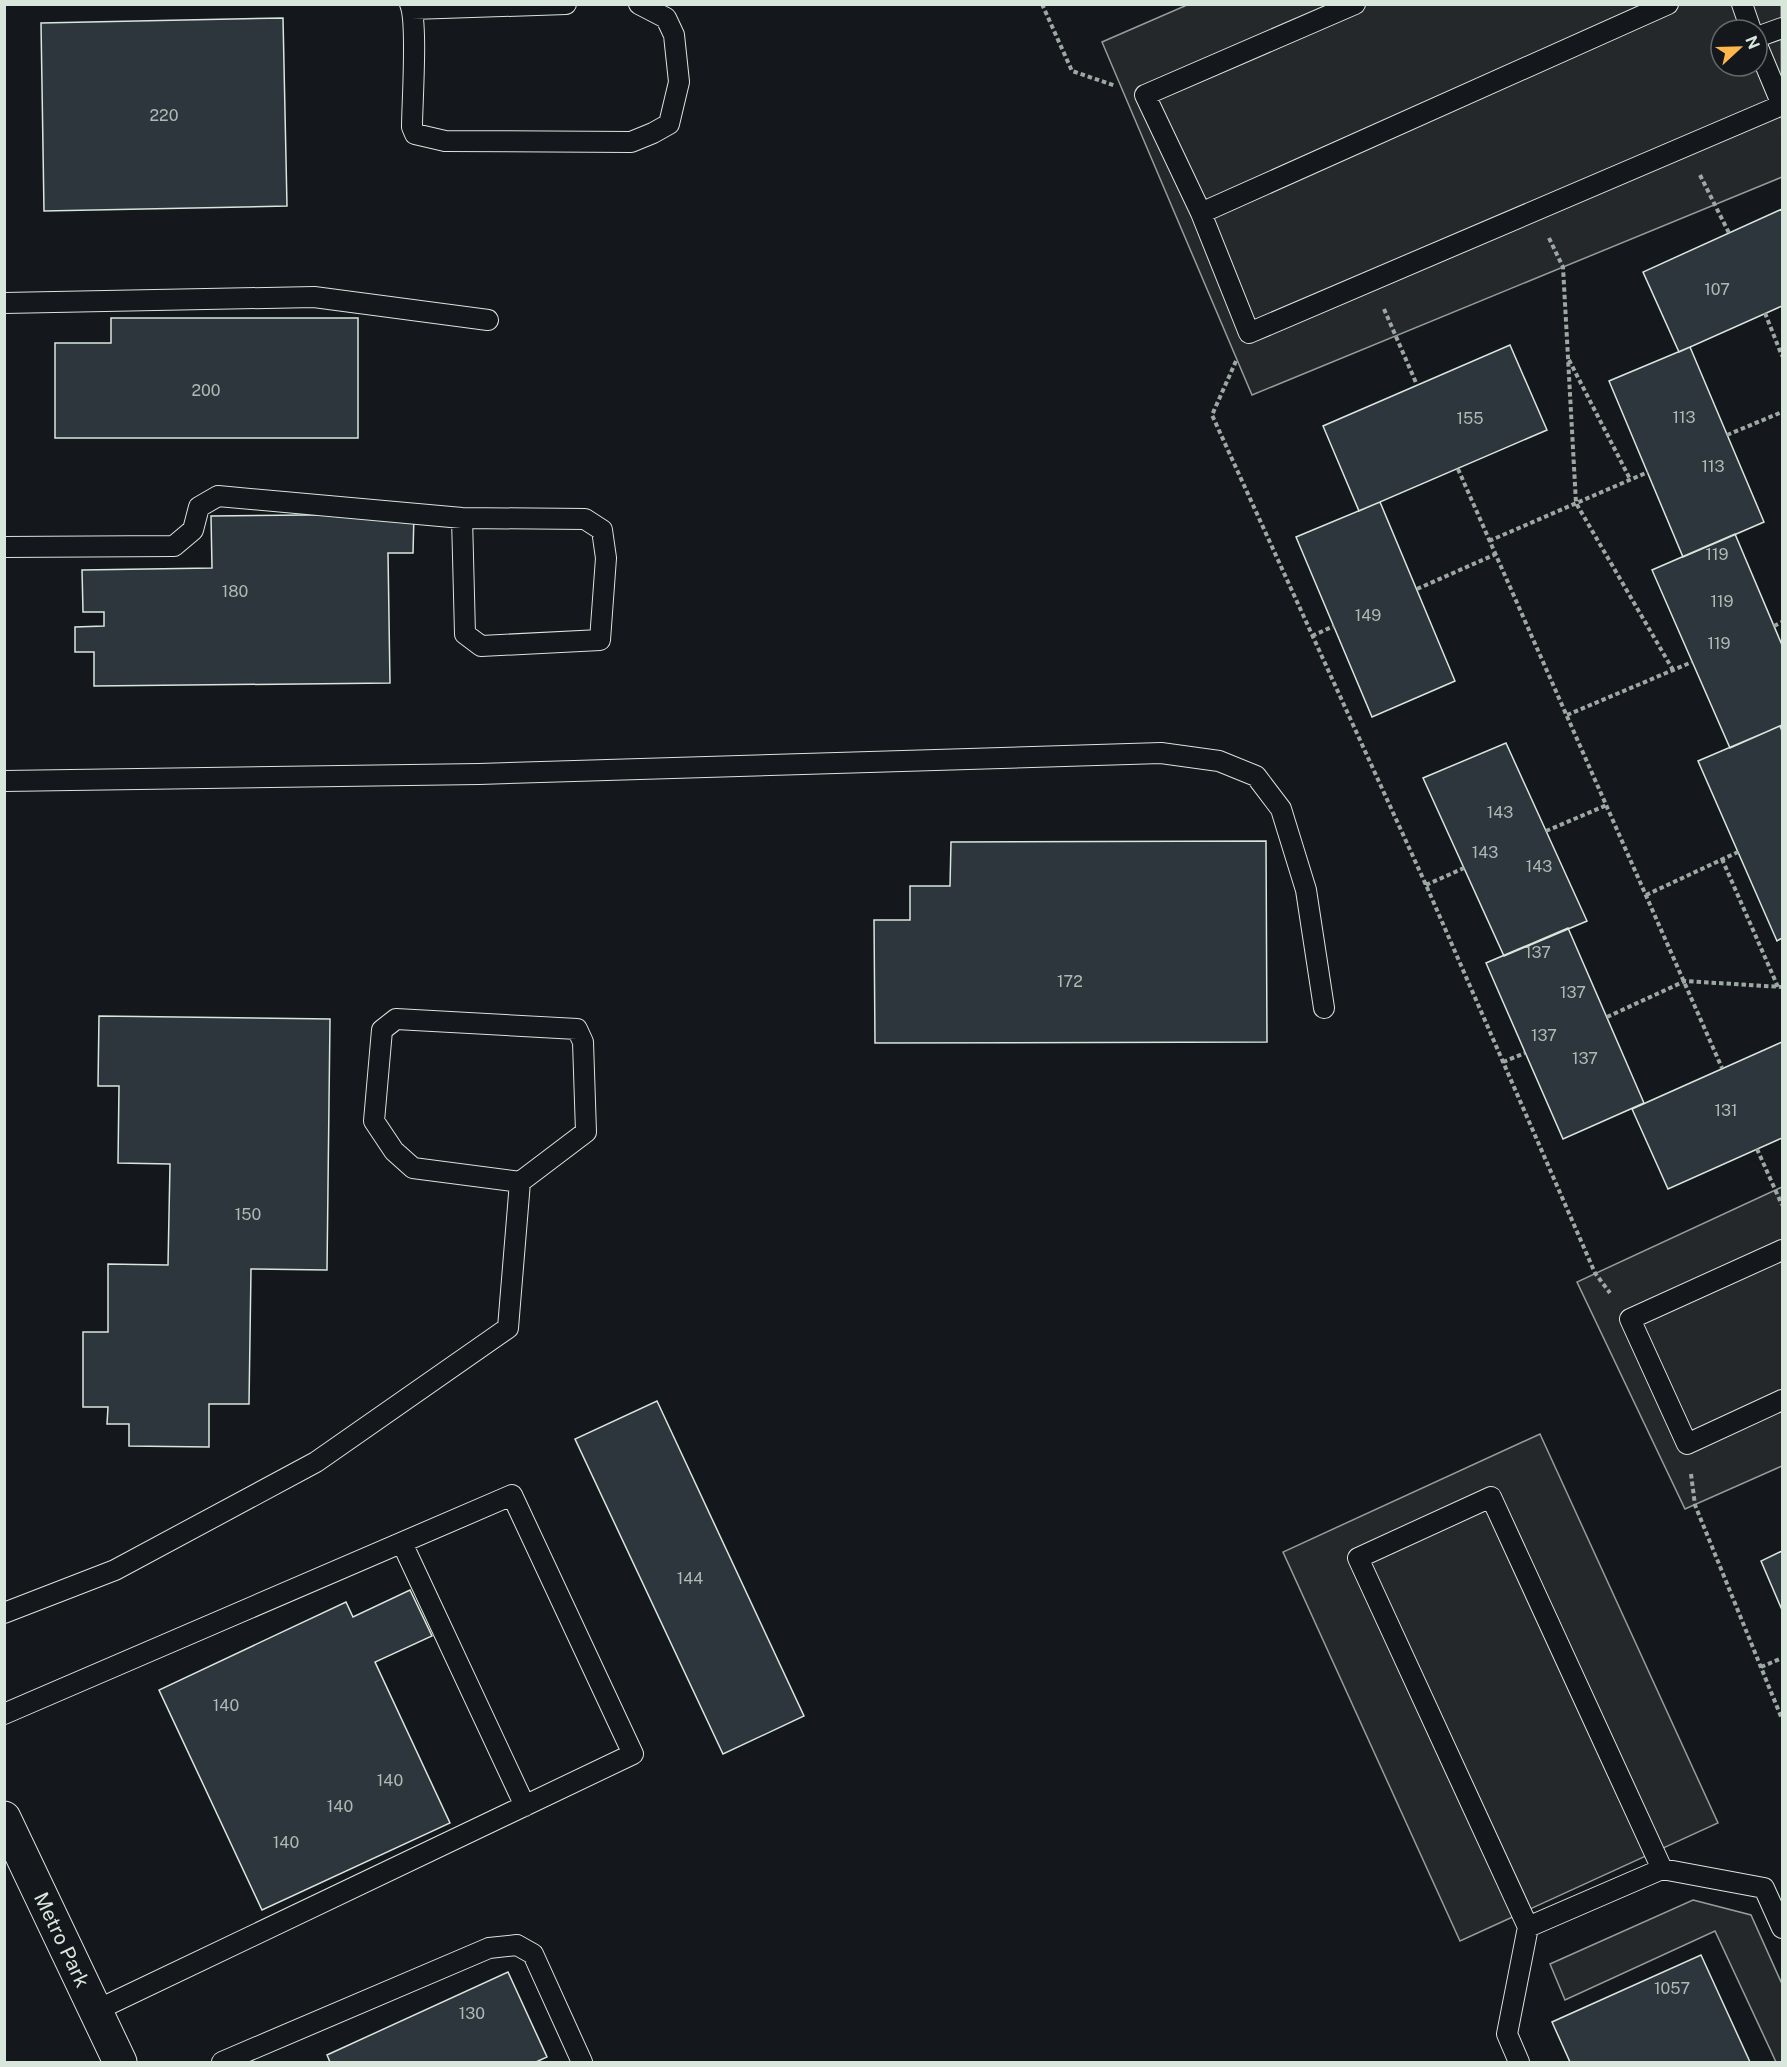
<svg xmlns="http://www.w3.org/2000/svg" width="1787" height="2067" font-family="'Public Sans',sans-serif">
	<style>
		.parking { fill: #24282b; stroke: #939e99; stroke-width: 1.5; fill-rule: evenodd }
		.building { fill: #2c363c; stroke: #d8e6dc; stroke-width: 1.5 }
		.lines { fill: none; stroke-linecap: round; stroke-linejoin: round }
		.service-casing { stroke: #d8e6dc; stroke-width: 22 }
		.minor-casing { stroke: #d8e6dc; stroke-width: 35 }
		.path { stroke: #9da8a2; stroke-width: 4; stroke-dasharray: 4.5 3; stroke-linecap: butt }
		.service { stroke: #14181c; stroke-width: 20 }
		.minor { stroke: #14181c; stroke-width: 33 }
		.labels { text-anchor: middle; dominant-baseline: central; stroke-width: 4.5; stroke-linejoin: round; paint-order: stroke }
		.number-label { font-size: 16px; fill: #adbab4 }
		.street-label { font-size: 20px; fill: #d8e6dc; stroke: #14181c }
	</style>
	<rect width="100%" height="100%" fill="#14181c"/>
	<path class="parking" d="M 1187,5 L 1781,5 L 1782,177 L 1252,395 L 1102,42 ZM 1721,30 L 1757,30 L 1757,66 L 1721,66 Z
		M 1782,1187 L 1782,1466 L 1685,1509 L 1577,1282 Z
		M 1540,1434 L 1718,1823 L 1460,1941 L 1283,1552 Z
		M 1693,1900 L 1751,1915 L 1782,1984 L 1782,2062 L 1776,2062 L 1715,1931 L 1565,2000 L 1550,1964 Z"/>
	<path class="building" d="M 283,18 L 287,206 L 44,211 L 41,23 Z
		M 1782,209 L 1782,306 L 1679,352 L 1643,272 Z
		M 111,318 L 358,318 L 358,438 L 55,438 L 55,343 L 111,343 Z
		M 1510,345 L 1547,430 L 1359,511 L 1323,426 Z
		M 1690,347 L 1764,522 L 1683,557 L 1609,381 Z
		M 1380,502 L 1455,681 L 1372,717 L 1296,537 Z
		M 414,514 L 413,553 L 388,553 L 390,683 L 94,686 L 94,652 L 75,652 L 75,627 L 104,626 L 104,612 L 83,612 L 82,570 L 212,568 L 211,516 Z
		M 1735,534 L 1782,645 L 1782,725 L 1730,748 L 1652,570 Z
		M 1780,726 L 1782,731 L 1782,938 L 1777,941 L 1698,761 Z
		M 1506,743 L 1587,921 L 1504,956 L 1423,778 Z
		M 1266,841 L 1267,1042 L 875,1043 L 874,920 L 910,920 L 910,886 L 950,886 L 951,842 Z
		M 1568,928 L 1644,1103 L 1563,1139 L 1486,963 Z
		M 99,1016 L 330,1019 L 327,1270 L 251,1269 L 249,1404 L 209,1404 L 209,1447 L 129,1446 L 129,1424 L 107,1424 L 108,1407 L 83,1407 L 83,1332 L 108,1332 L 108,1264 L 168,1265 L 170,1164 L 118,1163 L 119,1086 L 98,1086 Z
		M 1782,1042 L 1782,1138 L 1668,1189 L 1632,1109 Z
		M 657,1401 L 804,1716 L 723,1754 L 575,1439 Z
		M 1782,1551 L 1782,1610 L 1761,1561 Z
		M 410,1590 L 432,1636 L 375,1662 L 450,1823 L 262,1910 L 159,1690 L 346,1602 L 353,1617 Z
		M 1701,1955 L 1750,2062 L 1570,2062 L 1552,2022 Z
		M 508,1972 L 547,2057 L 536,2062 L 330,2062 L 327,2055 Z"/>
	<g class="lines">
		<defs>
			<path id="service" d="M 410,4 C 418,22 412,103 412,127 L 415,134 L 445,141 L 631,142 L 653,133 L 669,124 L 679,82 L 674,35 L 666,18 L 639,4
				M 1668,4 L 1201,213 L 1249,333 L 1782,105 L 1757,45
				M 1742,4 L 1751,30
				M 412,9 L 566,4
				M 1757,37 L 1782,28
				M 1201,213 L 1145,95 L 1355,4
				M 4,303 L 314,297 L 488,320
				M 4,547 L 174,546 L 193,530 L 199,507 L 218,496 L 462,518 L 585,519 L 602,530 L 606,558 L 600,640 L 481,646 L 465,634 L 462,518
				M 4,781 L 479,774 L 1161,753 L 1219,761 L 1256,776 L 1281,809 L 1306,890 L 1324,1008
				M 1782,1250 L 1630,1319 L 1687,1444 L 1782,1400
				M 402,1543 L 525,1806
				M 4,1613 L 115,1570 L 316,1462 L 508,1328 L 520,1182 L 586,1132 L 583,1042 L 577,1029 L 396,1019 L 382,1030 L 374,1121 L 394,1151 L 413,1168 L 520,1182
				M 4,1714 L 512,1495 L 633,1754 L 95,2011
				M 1528,1927 L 1358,1558 L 1491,1497 L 1662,1869
				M 222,2062 L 489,1948 L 517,1945 L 533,1954 L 582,2062
				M 1519,2062 L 1507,2034 L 1528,1927 L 1662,1869 L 1764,1888 L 1782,1928"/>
			<g id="minor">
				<path id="s1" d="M 4,1818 L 120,2062"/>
			</g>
		</defs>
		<use href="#service" class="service-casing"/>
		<use href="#minor" class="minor-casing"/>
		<path class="path" d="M 1042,4 L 1072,71 L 1116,86
			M 1700,175 L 1729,233
			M 1549,238 L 1563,267 L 1576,503 L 1673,670
			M 1384,309 L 1417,385
			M 1765,313 L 1782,356
			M 1569,360 L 1630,479
			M 1236,361 L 1212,415 L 1426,885 L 1595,1273 L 1610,1293
			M 1727,435 L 1782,412
			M 1458,469 L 1722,1068
			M 1489,541 L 1648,472
			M 1417,589 L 1496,554
			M 1774,626 L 1782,622
			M 1312,636 L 1334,626
			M 1567,715 L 1692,662
			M 1546,831 L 1607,805
			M 1722,859 L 1778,987
			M 1426,885 L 1464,868
			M 1646,895 L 1738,852
			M 1607,1017 L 1685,981 L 1782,987
			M 1503,1062 L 1525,1053
			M 1757,1149 L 1782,1205
			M 1691,1474 L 1695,1505 L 1782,1719
			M 1761,1667 L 1782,1658"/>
		<use href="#service" class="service"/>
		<use href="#minor" class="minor"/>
	</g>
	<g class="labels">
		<g class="number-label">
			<text x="164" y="115">220</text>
			<text x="1717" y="289">107</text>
			<text x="206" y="390">200</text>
			<text x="1684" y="417">113</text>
			<text x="1470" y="418">155</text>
			<text x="1713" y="466">113</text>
			<text x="1717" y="554">119</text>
			<text x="235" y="591">180</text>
			<text x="1722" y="601">119</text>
			<text x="1368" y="615">149</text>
			<text x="1719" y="643">119</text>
			<text x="1500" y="812">143</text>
			<text x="1485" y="852">143</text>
			<text x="1539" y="866">143</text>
			<text x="1538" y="952">137</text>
			<text x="1070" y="981">172</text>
			<text x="1573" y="992">137</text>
			<text x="1544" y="1035">137</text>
			<text x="1585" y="1058">137</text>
			<text x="1726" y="1110">131</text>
			<text x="248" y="1214">150</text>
			<text x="690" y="1578">144</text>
			<text x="226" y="1705">140</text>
			<text x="390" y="1780">140</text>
			<text x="340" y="1806">140</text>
			<text x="286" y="1842">140</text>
			<text x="1672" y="1988">1057</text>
			<text x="472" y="2013">130</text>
		</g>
		<g class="street-label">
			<text stroke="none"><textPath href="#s1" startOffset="135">Metro Park</textPath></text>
		</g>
	</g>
	<rect width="1787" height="2067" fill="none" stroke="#d8e6dc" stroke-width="12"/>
	<g transform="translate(1739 48) rotate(68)"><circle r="28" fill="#14181c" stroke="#626a69" stroke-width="1.5"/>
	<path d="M0-4.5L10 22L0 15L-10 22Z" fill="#ffb74d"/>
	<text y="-9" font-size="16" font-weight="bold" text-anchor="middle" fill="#d8e6dc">N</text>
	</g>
</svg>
